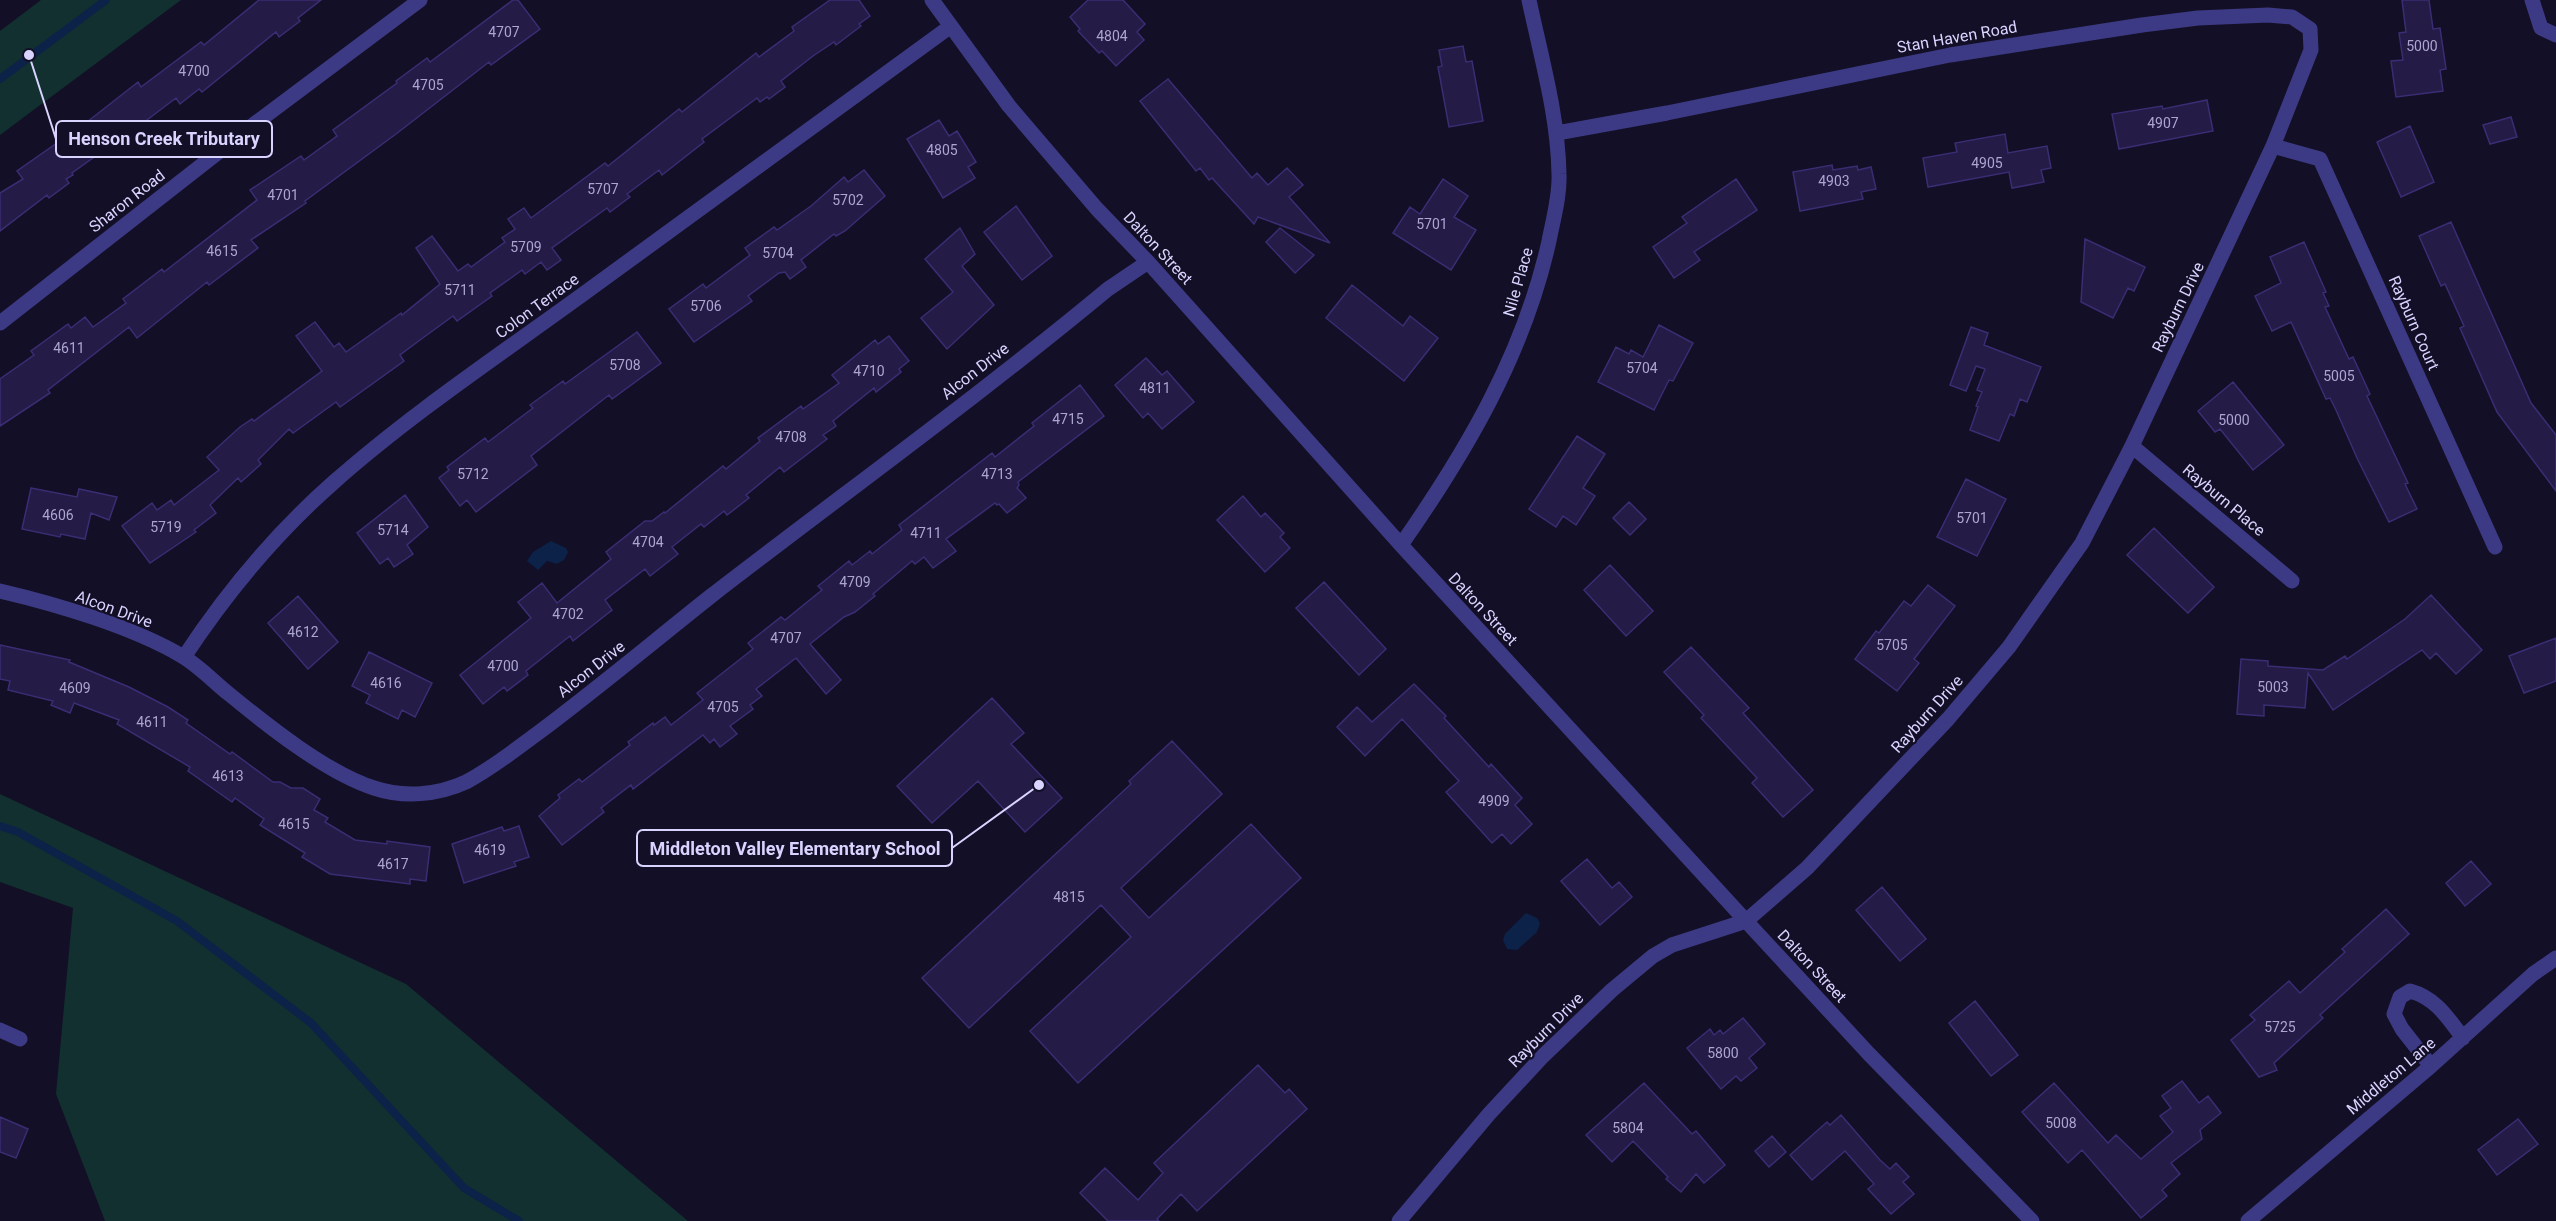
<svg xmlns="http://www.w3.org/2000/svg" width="2556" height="1221" font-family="Roboto,sans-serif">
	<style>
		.green { fill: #12302f }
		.water { fill: #0c2248 }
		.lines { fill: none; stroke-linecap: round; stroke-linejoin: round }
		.stream { stroke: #0c2248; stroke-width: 8 }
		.building { fill: #241b47; stroke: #3b2d73; stroke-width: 1.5 }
		.service { stroke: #3d3a85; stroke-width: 15 }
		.minor { stroke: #3d3a85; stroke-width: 15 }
		.labels { text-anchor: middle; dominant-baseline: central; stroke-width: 4.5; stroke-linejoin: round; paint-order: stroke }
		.number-label { font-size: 14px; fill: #aca6d1 }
		.street-label { font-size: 16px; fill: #d9d4ff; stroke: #130f26 }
		.leader { fill: none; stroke: #d9d4ff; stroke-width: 2 }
		.callout-dot { fill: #d9d4ff; stroke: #130f26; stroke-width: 2 }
		.callout { fill: #130f26; stroke: #d9d4ff; stroke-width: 2 }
		.callout-label { font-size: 18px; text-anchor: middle; font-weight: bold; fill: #d9d4ff }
	</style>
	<rect width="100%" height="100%" fill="#130f26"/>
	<path class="green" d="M 41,0 L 181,0 L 0,135 L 0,31 Z
		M 0,794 L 406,984 L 688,1221 L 105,1221 L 56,1094 L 73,908 L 0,882 Z"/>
	<path class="water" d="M 551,541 L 566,548 L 568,552 L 564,560 L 557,564 L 547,561 L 538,570 L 527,561 L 533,552 Z
		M 1526,913 L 1537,918 L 1540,923 L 1537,932 L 1517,950 L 1507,949 L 1503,940 L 1505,934 Z"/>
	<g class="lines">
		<path class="stream" d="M 0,79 L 106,0
			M 0,826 L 18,832 L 177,921 L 311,1023 L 464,1188 L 519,1221"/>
	</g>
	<path class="building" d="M 259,0 L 321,0 L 298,18 L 300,21 L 279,37 L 276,32 L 202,92 L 199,89 L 180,104 L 176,98 L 139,126 L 142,129 L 111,153 L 107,148 L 72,173 L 73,175 L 66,179 L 69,183 L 49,198 L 47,195 L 0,231 L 0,193 L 23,179 L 17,171 L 87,122 L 138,82 L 141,87 L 201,42 L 204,45 Z
		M 513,0 L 518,0 L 540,29 L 491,65 L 489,62 L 396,134 L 305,201 L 306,203 L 251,240 L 258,248 L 209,285 L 207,282 L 137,338 L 129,327 L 48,390 L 50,393 L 0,426 L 0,379 L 34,355 L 31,351 L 68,324 L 71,328 L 85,317 L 93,327 L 126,303 L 123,299 L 162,269 L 164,272 L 257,200 L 250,190 L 301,156 L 304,160 L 337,136 L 333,130 L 397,83 L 396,81 L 427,58 L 430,62 Z
		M 830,0 L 859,0 L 870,16 L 859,24 L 861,26 L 836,45 L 834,42 L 813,56 L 781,81 L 785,87 L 769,99 L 767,97 L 760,102 L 757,98 L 702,139 L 704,142 L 662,175 L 659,170 L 627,194 L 630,197 L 610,212 L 607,208 L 552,248 L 561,260 L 547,270 L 541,262 L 525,274 L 522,270 L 490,293 L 492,296 L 457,321 L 453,316 L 420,340 L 400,355 L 404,361 L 340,407 L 336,402 L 293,433 L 289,429 L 258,460 L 261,464 L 241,482 L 238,478 L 210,505 L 216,513 L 194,530 L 196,532 L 150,563 L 122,526 L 152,503 L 157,510 L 171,500 L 174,505 L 219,470 L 207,457 L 240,427 L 252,419 L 254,421 L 322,371 L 296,336 L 315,322 L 334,347 L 339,343 L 346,352 L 401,313 L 402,315 L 440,284 L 416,248 L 432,236 L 458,271 L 468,264 L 471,267 L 505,242 L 502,238 L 515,229 L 508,219 L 524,208 L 531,218 L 605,163 L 608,166 L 679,109 L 682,112 L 756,53 L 759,57 L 794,31 L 792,27 Z
		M 1088,0 L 1123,0 L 1145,24 L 1137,32 L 1144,40 L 1116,66 L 1102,51 L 1099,53 L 1078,31 L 1080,29 L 1070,17 Z
		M 2402,0 L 2429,0 L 2433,29 L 2440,28 L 2446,69 L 2440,70 L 2443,91 L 2396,97 L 2391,61 L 2403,60 L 2399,33 L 2406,32 Z
		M 1463,46 L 1466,62 L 1472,61 L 1483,121 L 1449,127 L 1438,67 L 1442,66 L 1439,50 Z
		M 1168,79 L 1252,178 L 1257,173 L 1268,185 L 1287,168 L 1303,185 L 1289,197 L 1330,243 L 1258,217 L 1254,224 L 1212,178 L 1209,180 L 1200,168 L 1196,171 L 1140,101 Z
		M 2207,100 L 2213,131 L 2119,149 L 2112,114 L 2162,106 L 2163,109 Z
		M 2511,117 L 2517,137 L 2490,144 L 2483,125 Z
		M 939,120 L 949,136 L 957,131 L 976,162 L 968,167 L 975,178 L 943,198 L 907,139 Z
		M 2410,126 L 2434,182 L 2401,197 L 2377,142 Z
		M 2005,134 L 2008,153 L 2047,146 L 2051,168 L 2041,170 L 2044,182 L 2012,188 L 2009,172 L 1928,187 L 1923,158 L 1957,152 L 1955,143 Z
		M 1832,165 L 1833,170 L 1857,166 L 1858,170 L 1871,167 L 1876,189 L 1861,192 L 1863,199 L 1800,211 L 1793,172 Z
		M 864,170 L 885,196 L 845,231 L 836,236 L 834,234 L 801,260 L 806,267 L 790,279 L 785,272 L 779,273 L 748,296 L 752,301 L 694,342 L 669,309 L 703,284 L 706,288 L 750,255 L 745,248 L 774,227 L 777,230 L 811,206 L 844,177 L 848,182 Z
		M 1443,179 L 1468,196 L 1454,217 L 1476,230 L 1451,270 L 1393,233 L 1410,207 L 1420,214 Z
		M 1736,179 L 1757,210 L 1694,252 L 1700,260 L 1674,278 L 1653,247 L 1687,223 L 1682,217 Z
		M 1016,206 L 1052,256 L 1022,280 L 984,232 Z
		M 2451,222 L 2531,403 L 2556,435 L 2556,491 L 2497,412 L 2460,328 L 2464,326 L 2445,284 L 2441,286 L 2419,236 Z
		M 960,228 L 975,254 L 962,266 L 994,305 L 947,349 L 921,318 L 953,292 L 925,259 Z
		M 1280,228 L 1314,255 L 1295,273 L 1266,242 Z
		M 2085,239 L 2145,267 L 2134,291 L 2128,288 L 2113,318 L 2081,302 Z
		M 2304,242 L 2326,292 L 2323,293 L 2329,306 L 2325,307 L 2349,359 L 2353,357 L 2370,394 L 2367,396 L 2408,483 L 2405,484 L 2417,509 L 2389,522 L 2357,458 L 2336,410 L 2330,398 L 2326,399 L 2291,322 L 2272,331 L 2255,296 L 2281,283 L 2270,257 Z
		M 1352,285 L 1403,326 L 1410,316 L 1438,338 L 1404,381 L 1326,318 Z
		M 1659,325 L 1693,343 L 1673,381 L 1669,380 L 1654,410 L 1598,382 L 1616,347 L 1629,354 L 1631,350 L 1643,357 Z
		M 1971,327 L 1988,333 L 1984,345 L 2041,367 L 2027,402 L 2020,399 L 2014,416 L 2010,414 L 1999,441 L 1970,430 L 1978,407 L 1976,406 L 1982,392 L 1977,390 L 1985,369 L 1976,366 L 1966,391 L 1950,385 Z
		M 637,332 L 661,363 L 612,399 L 609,395 L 531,456 L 537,465 L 476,512 L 467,500 L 460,506 L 439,478 L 449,470 L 447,467 L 485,438 L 488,442 L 533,408 L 530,405 L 563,381 L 565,384 Z
		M 889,336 L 909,361 L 899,369 L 901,372 L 876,392 L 874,388 L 833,421 L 836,426 L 823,435 L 827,439 L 784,472 L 780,467 L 746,495 L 749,498 L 727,515 L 724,511 L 704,527 L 701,524 L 672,547 L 678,554 L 650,576 L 645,569 L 605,600 L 612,610 L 573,641 L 570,636 L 561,643 L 526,671 L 528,675 L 507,691 L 504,687 L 483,704 L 460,675 L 531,618 L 518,602 L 542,583 L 557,603 L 611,559 L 606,552 L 645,521 L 652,521 L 664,512 L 665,513 L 723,466 L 726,469 L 760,441 L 758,438 L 801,406 L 803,409 L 839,383 L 832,375 L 875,340 L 878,344 Z
		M 1146,358 L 1162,375 L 1167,371 L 1194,402 L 1162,429 L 1148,413 L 1143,418 L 1115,385 Z
		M 2233,382 L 2284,445 L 2253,470 L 2220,429 L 2215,432 L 2198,411 Z
		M 1080,385 L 1104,416 L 1018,482 L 1019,485 L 1017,488 L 1026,498 L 1007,513 L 999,504 L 997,505 L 995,503 L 946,539 L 956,551 L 933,568 L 924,557 L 915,564 L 912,561 L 873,594 L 875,596 L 855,612 L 844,617 L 810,644 L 841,680 L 826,694 L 796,658 L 756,689 L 762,696 L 750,705 L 753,709 L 730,726 L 737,734 L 720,747 L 714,739 L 710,743 L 703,735 L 633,789 L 631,785 L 601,808 L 604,812 L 562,845 L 539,816 L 560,798 L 558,795 L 579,779 L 582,782 L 630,745 L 628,742 L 653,723 L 654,725 L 665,717 L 671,725 L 703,700 L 697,693 L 753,649 L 748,643 L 781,617 L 785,620 L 822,590 L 818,586 L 849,561 L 852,565 L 870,551 L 872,554 L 902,530 L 899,525 L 992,453 L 995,457 L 1034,426 L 1032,423 Z
		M 1577,436 L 1605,454 L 1583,488 L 1595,496 L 1576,525 L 1563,516 L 1556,527 L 1529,509 Z
		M 1966,479 L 2006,499 L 1977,556 L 1937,537 Z
		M 31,488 L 77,497 L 79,489 L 117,497 L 109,520 L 91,513 L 85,539 L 61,534 L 60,537 L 22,529 Z
		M 405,495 L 428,527 L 407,545 L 413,554 L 394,567 L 388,558 L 380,564 L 357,533 Z
		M 1243,496 L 1261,517 L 1265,513 L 1284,533 L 1280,537 L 1290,548 L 1265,572 L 1217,520 Z
		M 1629,502 L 1646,519 L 1630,535 L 1613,518 Z
		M 2154,528 L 2214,587 L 2188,613 L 2127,555 Z
		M 1610,565 L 1653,611 L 1626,636 L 1584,590 Z
		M 1324,582 L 1386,649 L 1359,675 L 1296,608 Z
		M 1928,585 L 1955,606 L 1914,659 L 1919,663 L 1897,691 L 1855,659 L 1876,631 L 1879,633 L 1904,601 L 1911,606 Z
		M 2431,595 L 2482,650 L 2456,674 L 2436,653 L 2430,659 L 2422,650 L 2333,710 L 2308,673 L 2305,708 L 2264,705 L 2264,716 L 2237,714 L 2241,659 L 2268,661 L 2268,666 L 2323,670 L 2345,656 L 2347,659 L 2405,619 Z
		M 298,596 L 338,642 L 308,669 L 268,623 Z
		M 2556,638 L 2556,681 L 2524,693 L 2509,656 Z
		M 0,645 L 70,660 L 69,662 L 129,687 L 168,707 L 188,720 L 186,723 L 230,754 L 232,752 L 273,782 L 280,782 L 291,788 L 303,788 L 320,799 L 314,810 L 328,818 L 325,822 L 355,840 L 387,844 L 387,841 L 430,847 L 426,881 L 410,879 L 410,884 L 330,874 L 302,857 L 305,853 L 260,825 L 264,819 L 235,798 L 232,802 L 188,771 L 190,767 L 117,724 L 119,720 L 74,703 L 70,713 L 51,705 L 53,701 L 8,690 L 10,681 L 0,679 Z
		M 1691,647 L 1749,708 L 1743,713 L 1813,790 L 1783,817 L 1752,783 L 1757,778 L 1701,718 L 1704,715 L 1664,672 Z
		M 369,652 L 432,683 L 415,717 L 402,710 L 398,719 L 366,703 L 370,695 L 352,686 Z
		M 1414,684 L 1446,716 L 1444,718 L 1489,767 L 1491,764 L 1522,798 L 1515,805 L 1532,824 L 1511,844 L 1502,834 L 1492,843 L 1446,792 L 1459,781 L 1402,719 L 1365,756 L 1337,727 L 1357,707 L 1372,722 Z
		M 992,698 L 1024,733 L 1011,744 L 1062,798 L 1025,832 L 978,781 L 932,823 L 897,786 Z
		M 1172,741 L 1222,794 L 1121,888 L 1149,918 L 1251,824 L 1301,878 L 1078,1083 L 1030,1031 L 1131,937 L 1101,905 L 969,1028 L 922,978 L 1131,784 L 1129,781 Z
		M 519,826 L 529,857 L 514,862 L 516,866 L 464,883 L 452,844 L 502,827 L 504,831 Z
		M 1587,859 L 1612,888 L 1619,882 L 1632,897 L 1600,925 L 1561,881 Z
		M 2471,861 L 2491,884 L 2465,906 L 2446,883 Z
		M 1882,887 L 1926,939 L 1900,961 L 1856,910 Z
		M 2386,909 L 2409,934 L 2320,1015 L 2323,1018 L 2274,1063 L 2277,1070 L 2259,1077 L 2231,1040 L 2255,1020 L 2250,1015 L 2289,981 L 2300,993 L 2345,952 L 2342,949 Z
		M 1975,1001 L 2018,1055 L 1991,1076 L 1949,1023 Z
		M 1743,1018 L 1765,1044 L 1749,1058 L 1757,1068 L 1741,1081 L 1736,1076 L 1721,1089 L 1687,1048 L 1710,1029 L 1714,1035 L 1720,1030 L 1723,1034 Z
		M 1258,1065 L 1285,1093 L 1289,1089 L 1307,1109 L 1197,1211 L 1181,1194 L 1157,1219 L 1159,1221 L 1108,1221 L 1080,1193 L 1105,1168 L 1138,1200 L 1163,1173 L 1154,1163 Z
		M 2182,1081 L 2199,1103 L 2208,1096 L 2221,1113 L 2200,1130 L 2202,1139 L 2171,1163 L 2180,1174 L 2162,1190 L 2167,1196 L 2141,1218 L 2082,1150 L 2068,1163 L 2022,1112 L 2054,1083 L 2108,1143 L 2116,1135 L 2141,1159 L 2173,1132 L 2160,1116 L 2171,1108 L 2162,1096 Z
		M 1644,1083 L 1692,1134 L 1696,1131 L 1725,1165 L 1704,1183 L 1696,1174 L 1681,1192 L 1666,1179 L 1668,1177 L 1633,1141 L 1612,1162 L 1586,1135 Z
		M 1841,1115 L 1880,1160 L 1890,1169 L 1896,1163 L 1909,1177 L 1903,1182 L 1914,1194 L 1891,1214 L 1868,1189 L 1874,1184 L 1845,1151 L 1812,1180 L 1790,1155 L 1827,1122 L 1830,1125 Z
		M 0,1117 L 28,1129 L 16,1158 L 0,1152 Z
		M 2518,1119 L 2538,1144 L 2497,1175 L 2478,1150 Z
		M 1772,1136 L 1786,1152 L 1769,1167 L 1755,1151 Z"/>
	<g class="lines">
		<path class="service" d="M 2532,0 L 2541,28 L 2556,35"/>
		<path class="minor" d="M 932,0 L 1009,106 L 1097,209 L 1148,262 L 1401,545 L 1746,921 L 1869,1054 L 2032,1221
			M 2273,146 L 2320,159 L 2495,547
			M 0,323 L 257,122 L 420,0
			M 2132,446 L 2292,581
			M 1401,545 C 1466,452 1524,354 1549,241 C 1553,220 1560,196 1559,174 C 1558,115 1541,57 1529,0
			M 0,591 C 56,604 133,627 182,656 C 199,666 214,682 229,694 C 268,726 327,773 374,788 C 404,798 438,795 466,782 C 491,769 515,750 538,733 C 597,689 653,642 711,596 C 843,494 979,396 1108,289 L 1148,262
			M 184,657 C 226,593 276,533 334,482 C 412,413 501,354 586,292 C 708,204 829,114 951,26
			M 0,1030 L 20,1039
			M 2431,1066 L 2402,1029 L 2394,1014 L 2400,997 L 2410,991 C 2436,998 2448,1018 2463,1038
			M 1399,1221 L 1489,1114 L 1543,1056 L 1612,990 L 1653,956 L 1672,945 L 1746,921 L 1807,868 L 1948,719 L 2009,647 L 2082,543 L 2132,446 L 2273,146 L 2311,50 L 2310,29 L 2292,17 L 2268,15 L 2198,18 L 2142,25 L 1950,55 L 1667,113 L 1557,133
			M 2248,1221 L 2431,1066 L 2533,974 L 2556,958"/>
	</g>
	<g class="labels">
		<g class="number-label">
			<text x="504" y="32">4707</text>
			<text x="1112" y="36">4804</text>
			<text x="2422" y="46">5000</text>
			<text x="194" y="71">4700</text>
			<text x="428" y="85">4705</text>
			<text x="2163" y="123">4907</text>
			<text x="942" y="150">4805</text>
			<text x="1987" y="163">4905</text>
			<text x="1834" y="181">4903</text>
			<text x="603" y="189">5707</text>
			<text x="283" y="195">4701</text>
			<text x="848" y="200">5702</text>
			<text x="1432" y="224">5701</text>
			<text x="526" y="247">5709</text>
			<text x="222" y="251">4615</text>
			<text x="778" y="253">5704</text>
			<text x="460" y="290">5711</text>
			<text x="706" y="306">5706</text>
			<text x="69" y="348">4611</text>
			<text x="625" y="365">5708</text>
			<text x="1642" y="368">5704</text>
			<text x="869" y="371">4710</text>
			<text x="2339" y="376">5005</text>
			<text x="1155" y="388">4811</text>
			<text x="1068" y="419">4715</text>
			<text x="2234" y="420">5000</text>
			<text x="791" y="437">4708</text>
			<text x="473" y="474">5712</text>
			<text x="997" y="474">4713</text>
			<text x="58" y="515">4606</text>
			<text x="1972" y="518">5701</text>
			<text x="166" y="527">5719</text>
			<text x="393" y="530">5714</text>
			<text x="926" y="533">4711</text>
			<text x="648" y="542">4704</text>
			<text x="855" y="582">4709</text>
			<text x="568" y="614">4702</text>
			<text x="303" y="632">4612</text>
			<text x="786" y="638">4707</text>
			<text x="1892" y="645">5705</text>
			<text x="503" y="666">4700</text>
			<text x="386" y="683">4616</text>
			<text x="2273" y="687">5003</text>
			<text x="75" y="688">4609</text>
			<text x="723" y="707">4705</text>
			<text x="152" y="722">4611</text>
			<text x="228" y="776">4613</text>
			<text x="1494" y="801">4909</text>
			<text x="294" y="824">4615</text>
			<text x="490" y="850">4619</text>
			<text x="393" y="864">4617</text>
			<text x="1069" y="897">4815</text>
			<text x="2280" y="1027">5725</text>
			<text x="1723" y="1053">5800</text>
			<text x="2061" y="1123">5008</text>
			<text x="1628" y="1128">5804</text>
		</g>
		<g class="street-label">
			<text transform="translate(1957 37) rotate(-10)">Stan Haven Road</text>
			<text transform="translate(127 201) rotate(-38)">Sharon Road</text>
			<text transform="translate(1158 248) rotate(47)">Dalton Street</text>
			<text transform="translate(1518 282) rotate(-74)">Nile Place</text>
			<text transform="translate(537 306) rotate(-36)">Colon Terrace</text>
			<text transform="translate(2178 307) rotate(-64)">Rayburn Drive</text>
			<text transform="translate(2414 323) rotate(66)">Rayburn Court</text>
			<text transform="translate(975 371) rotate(-38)">Alcon Drive</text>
			<text transform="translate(2224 500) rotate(40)">Rayburn Place</text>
			<text transform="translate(114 609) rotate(20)">Alcon Drive</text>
			<text transform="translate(1483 609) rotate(47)">Dalton Street</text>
			<text transform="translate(591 669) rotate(-38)">Alcon Drive</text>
			<text transform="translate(1927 714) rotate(-48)">Rayburn Drive</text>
			<text transform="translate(1812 966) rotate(47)">Dalton Street</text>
			<text transform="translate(1546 1030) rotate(-45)">Rayburn Drive</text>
			<text transform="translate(2391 1076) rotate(-40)">Middleton Lane</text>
		</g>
	</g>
	<path class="leader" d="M29 55L56 139M1039 785L952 848"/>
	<g class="callout-dot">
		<circle cx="29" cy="55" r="6"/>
		<circle cx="1039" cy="785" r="6"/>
	</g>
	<g class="callout">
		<rect x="56" y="121" width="216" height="36" rx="6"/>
		<rect x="637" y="830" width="315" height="36" rx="6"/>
	</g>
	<g class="callout-label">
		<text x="164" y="145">Henson Creek Tributary</text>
		<text x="795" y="855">Middleton Valley Elementary School</text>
	</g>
</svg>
